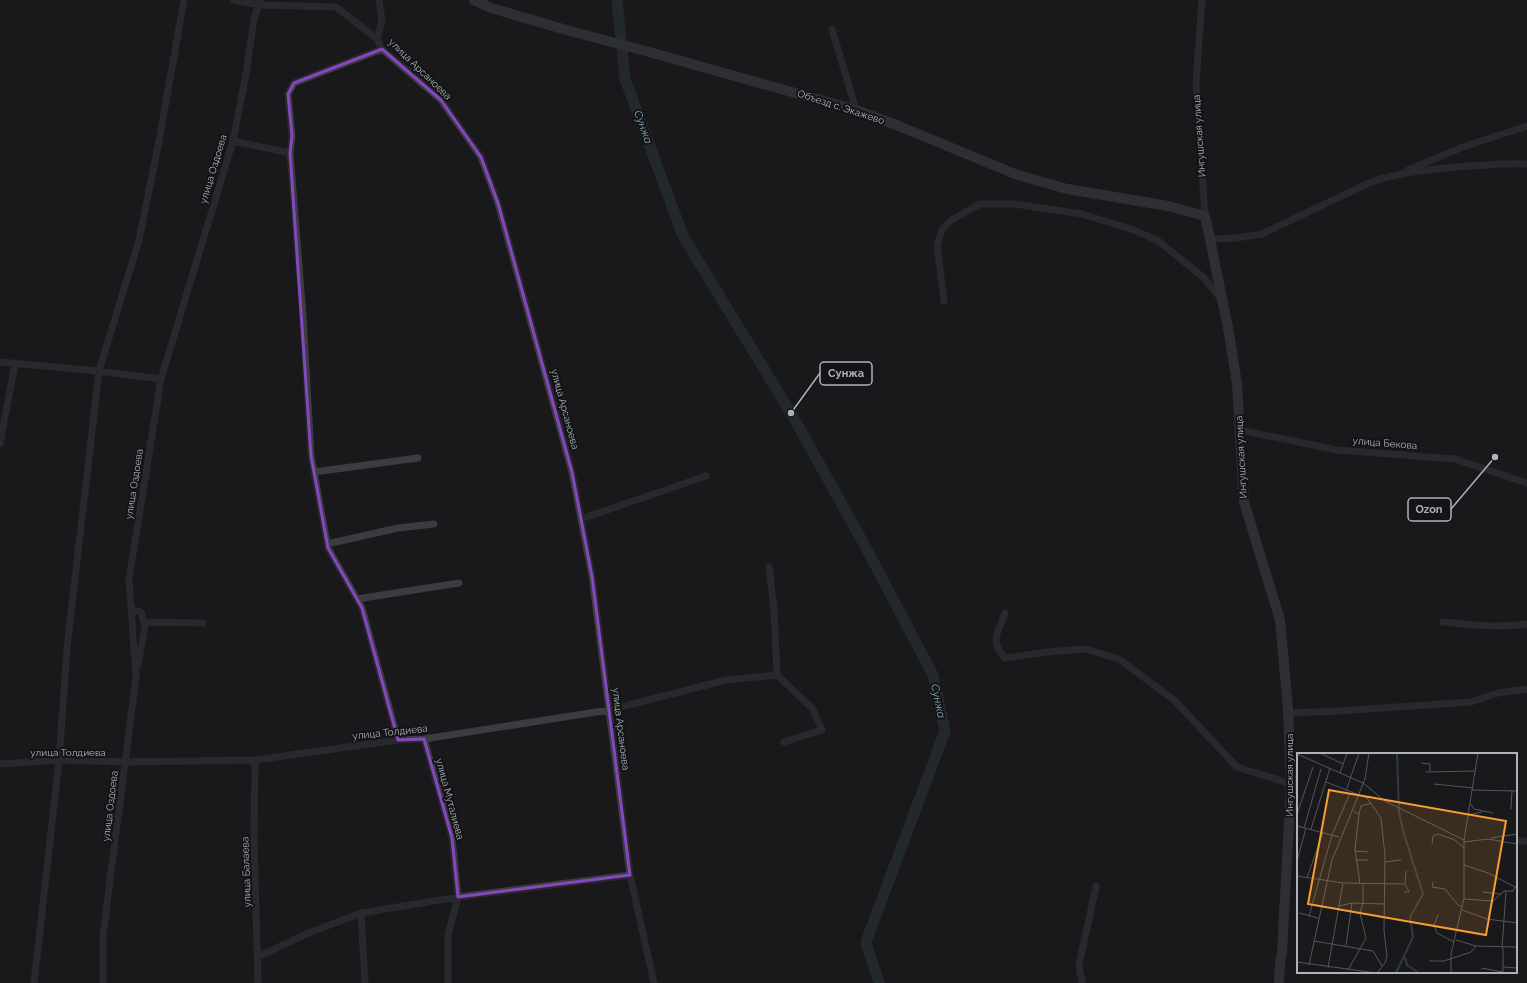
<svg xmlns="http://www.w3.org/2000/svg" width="1527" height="983" font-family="Raleway,sans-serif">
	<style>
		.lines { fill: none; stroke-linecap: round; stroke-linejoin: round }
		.river { stroke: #2e3b40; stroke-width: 11 }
		.street { stroke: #3a3c41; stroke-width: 7 }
		.secondary { stroke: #484b51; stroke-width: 10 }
		.marked { fill: none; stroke: #8547be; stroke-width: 3; stroke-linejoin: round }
		.labels { text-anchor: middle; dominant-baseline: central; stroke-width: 4; stroke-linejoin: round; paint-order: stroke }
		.street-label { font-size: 10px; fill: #abb2bb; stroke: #141417 }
		.water-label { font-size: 11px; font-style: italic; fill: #82a5b7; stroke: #141417 }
		.inset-river { fill: none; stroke: #2e3b40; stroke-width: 2 }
		.inset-road { fill: none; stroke: #53565c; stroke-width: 1 }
		.view { fill: #f89d35; fill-opacity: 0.15; stroke: #f89d35; stroke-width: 2 }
		.inset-edge { fill: none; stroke: #abb2bb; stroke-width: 2 }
		.leader { fill: none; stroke: #abb2bb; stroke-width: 1.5 }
		.callout-dot { fill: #abb2bb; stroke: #141417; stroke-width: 1.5 }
		.callout { fill: #141417; stroke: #abb2bb; stroke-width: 1.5 }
		.callout-label { font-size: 11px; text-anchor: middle; font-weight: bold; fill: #abb2bb }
	</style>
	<rect width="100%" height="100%" fill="#19191c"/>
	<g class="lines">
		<path class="river" d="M 617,0 L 625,79 L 683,236 L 791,413 L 864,544 L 933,675 L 945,731 L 866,942 L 879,983"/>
		<path class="street" d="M 234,0 L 260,5 L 336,7 L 377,39 L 382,49 L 441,100 L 481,157 L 498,203 L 572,472 L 592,576 L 630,875 L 654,983
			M 1202,0 L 1196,82 L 1205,216
			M 832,29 L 856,110
			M 377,39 L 382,20 L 379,0
			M 233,141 L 290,153 L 303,316 L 311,456 L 328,548 L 362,608 L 398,740
			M 290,153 L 292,136 L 288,94 L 294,83 L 382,49
			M 1408,170 L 1463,147 L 1527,126
			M 1210,239 L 1236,238 L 1262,234 L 1369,183 C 1401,171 1435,169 1469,166 C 1488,165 1507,163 1527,164
			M 944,301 L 937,245 L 942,230 L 950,221 L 980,204 L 1014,204 L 1082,214 L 1131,229 L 1157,240 L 1203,277 L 1221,299
			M 0,362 L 99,371 L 161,379
			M 1240,430 L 1337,450 L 1455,459 L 1527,483
			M 0,443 L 15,364
			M 314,472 L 418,458
			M 581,519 L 706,476
			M 327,544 L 398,528 L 434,524
			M 769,567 L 774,609 L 777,675 L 812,708 L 822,730 L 784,742
			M 357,599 L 459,583
			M 131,609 L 141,612 L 145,626 L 138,665
			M 1005,613 C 998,633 989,641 1005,658 L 1047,652 L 1085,649 L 1119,659 L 1174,700 L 1237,767 L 1291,784
			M 144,622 L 203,623
			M 1443,622 C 1471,625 1499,628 1527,624
			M 1288,713 L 1338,711 L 1471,702 L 1498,693 L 1527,689
			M 424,739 L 452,838 L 458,897 L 448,935 L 448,983
			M 255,760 L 254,839 L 258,983
			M 0,764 L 59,760 L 126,762 L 255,760 L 398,740 L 424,739 L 609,710 L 726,680 L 777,675
			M 1289,806 L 1298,808
			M 1516,841 L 1527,841
			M 361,913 L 365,983
			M 258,957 L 306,934 L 361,913 L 458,897 L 630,875
			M 34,983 L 59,760 L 67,648 L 99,371 L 139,240 L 159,141 L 184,0
			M 103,983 L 103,935 L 136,677 L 129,579 L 161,379 L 233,141 L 246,74 L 254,19 L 260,0
			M 1082,983 L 1079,965 L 1096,886"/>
		<path class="secondary" d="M 474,0 L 491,8 L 570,31 L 649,52 L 856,110 L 899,126 L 1015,174 L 1067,189 L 1168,206 L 1205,216 L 1210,239 L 1229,333 L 1237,384 L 1244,502 L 1280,620 L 1288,708 L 1291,784 L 1282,953 L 1280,963 L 1279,983"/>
	</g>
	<path d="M0 0H1527V983H0ZM 382,49 L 441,100 L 481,157 L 498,203 L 572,472 L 592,576 L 630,875 L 458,897 L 452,838 L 424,739 L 398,740 L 362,608 L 328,548 L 311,456 L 290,153 L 292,136 L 288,94 L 294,83 Z" fill="#19191c" fill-opacity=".55" fill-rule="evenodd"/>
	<path class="marked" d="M 382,49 L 441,100 L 481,157 L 498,203 L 572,472 L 592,576 L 630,875 L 458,897 L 452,838 L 424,739 L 398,740 L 362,608 L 328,548 L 311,456 L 290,153 L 292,136 L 288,94 L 294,83 Z"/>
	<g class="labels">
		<g class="street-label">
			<text transform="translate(420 69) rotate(44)">улица Арсаноева</text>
			<text transform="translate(841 107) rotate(18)">Объезд с. Экажево</text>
			<text transform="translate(1199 136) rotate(-94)">Ингушская улица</text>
			<text transform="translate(213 169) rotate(-73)">улица Оздоева</text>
			<text transform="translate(565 409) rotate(75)">улица Арсаноева</text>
			<text transform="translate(1385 443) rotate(5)">улица Бекова</text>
			<text transform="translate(1241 457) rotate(-93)">Ингушская улица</text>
			<text transform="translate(134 484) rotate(-81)">улица Оздоева</text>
			<text transform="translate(621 729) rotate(83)">улица Арсаноева</text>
			<text transform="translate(390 732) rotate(-6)">улица Толдиева</text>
			<text x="68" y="752">улица Толдиева</text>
			<text transform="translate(1289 775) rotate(-90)">Ингушская улица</text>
			<text transform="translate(450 799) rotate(75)">улица Муталиева</text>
			<text transform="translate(110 806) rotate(-83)">улица Оздоева</text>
			<text transform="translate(246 872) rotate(-92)">улица Балаева</text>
		</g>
		<g class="water-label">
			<text transform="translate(643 127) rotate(70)">Сунжа</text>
			<text transform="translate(938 701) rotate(78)">Сунжа</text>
		</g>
	</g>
	<g transform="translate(1297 753)">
		<rect width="220" height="220" fill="#19191c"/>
		<path class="inset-river" d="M 108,204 L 110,212 L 122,220M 99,220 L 116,184 L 113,164 L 126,141 L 106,78 L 102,59 L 100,0"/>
		<path class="inset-road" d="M 0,1 L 66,30 L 88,48 L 167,87M 25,1 L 46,11M 124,10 L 133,11 L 133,18M 129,19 L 178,18M 43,20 L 50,0M 29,29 L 70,45 L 84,65 L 88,103 L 87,178 L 90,203 L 88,210 L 80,220M 137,31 L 176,35M 175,37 L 220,38M 49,38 L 62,0M 173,50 L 177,56 L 196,60M 214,56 L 215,37M 56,58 L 62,61 L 58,96 L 63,131M 0,61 L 16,14M 62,61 L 64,53 L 75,50M 171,62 L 185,59M 0,73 L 42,84M 7,75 L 24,16M 14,76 L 33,15M 194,85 L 220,81M 167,89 L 191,86 L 220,91M 135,91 L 136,83 L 141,81 L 158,87 L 167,95M 58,98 L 71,99M 58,107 L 71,107M 0,108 L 9,75M 88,109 L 104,107M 167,112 L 191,120 L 220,135M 0,123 L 46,130 L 108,131M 10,125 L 26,79M 136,129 L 135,134 L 148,136 L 160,151 L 165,154M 107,139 L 112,139 L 108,131 L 109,118M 186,139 L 204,141M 167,146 L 196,148 L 207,138 L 216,138 L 218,134M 42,153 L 55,150 L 87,151M 165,157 L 190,166 L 220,170M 2,160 L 21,165M 141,162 L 137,172 L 140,180 L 157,189M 12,163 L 35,82 L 53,40M 159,187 L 179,193 L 220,194M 17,188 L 76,198 L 85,213M 49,192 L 55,150M 205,195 L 209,138M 132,208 L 147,208 L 174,199 L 179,193M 0,209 L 79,220M 12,212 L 35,107 L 68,26 L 72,0M 206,214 L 220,215M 31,215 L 46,130M 184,215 L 206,219M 51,217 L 69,185 L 63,160 L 66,150 L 66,131M 154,220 L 154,201 L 167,145 L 167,87 L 181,0M 206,220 L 206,195"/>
		<path class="view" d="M 32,37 L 209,68 L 189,182 L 11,151 Z"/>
		<rect width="220" height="220" class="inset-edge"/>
	</g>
	<path class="leader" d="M791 413L820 373M1495 457L1451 509"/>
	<g class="callout-dot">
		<circle cx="791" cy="413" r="4"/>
		<circle cx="1495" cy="457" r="4"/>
	</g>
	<g class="callout">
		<rect x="820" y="362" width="52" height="23" rx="4"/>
		<rect x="1408" y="498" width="43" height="23" rx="4"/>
	</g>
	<g class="callout-label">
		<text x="846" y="377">Сунжа</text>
		<text x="1429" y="513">Ozon</text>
	</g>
</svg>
